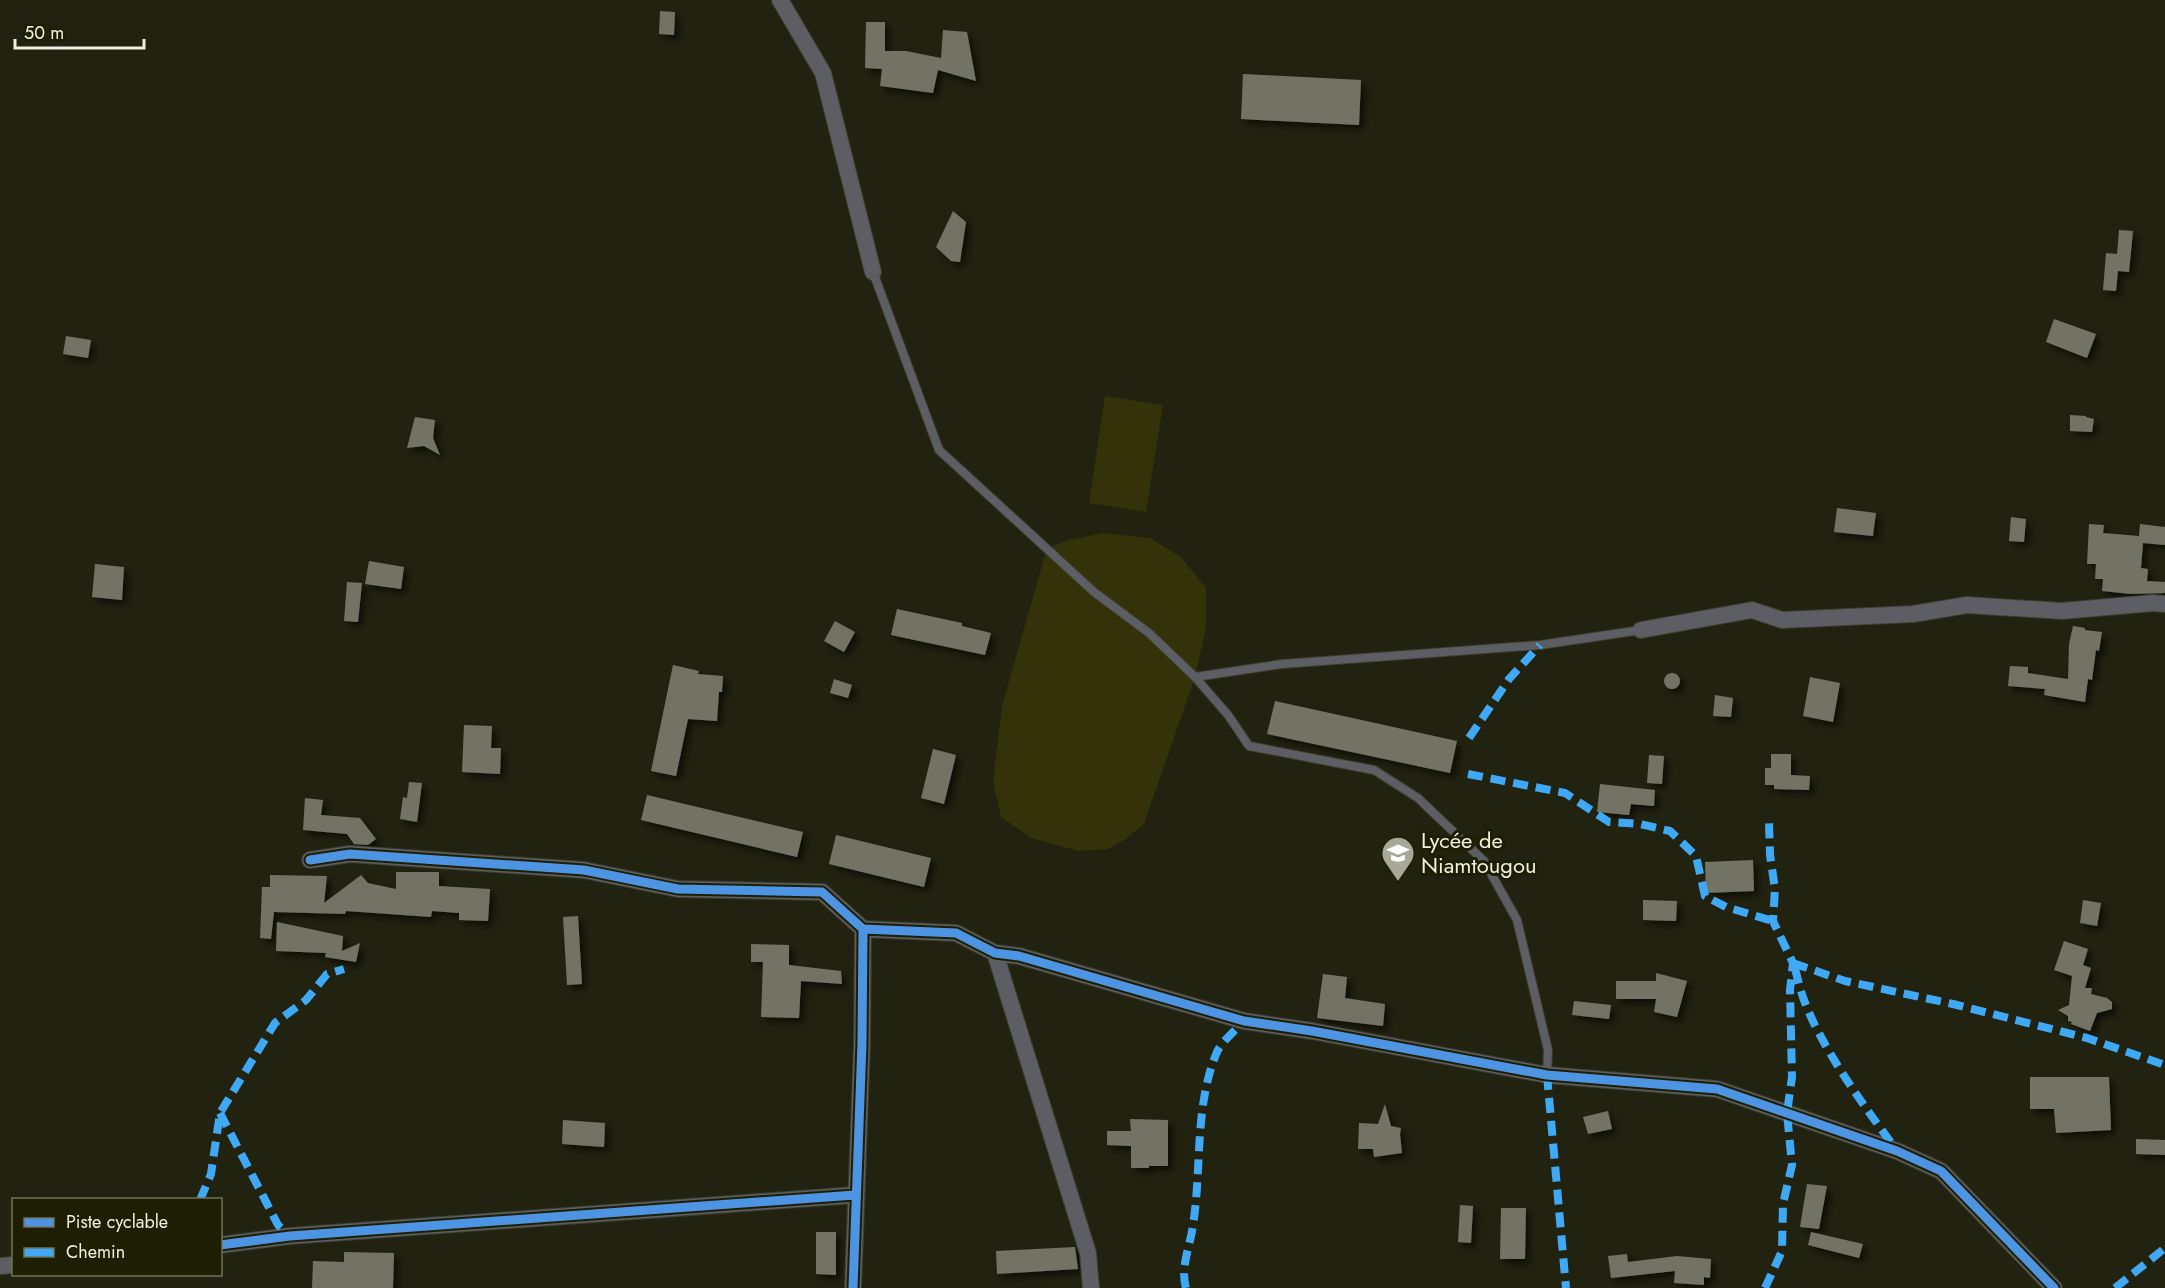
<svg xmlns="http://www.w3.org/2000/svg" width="2165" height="1288" font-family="Jost,sans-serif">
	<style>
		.green { fill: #333208 }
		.building { fill: #737365; filter: url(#shadow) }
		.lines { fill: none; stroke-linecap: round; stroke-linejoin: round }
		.lane-casing { stroke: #3d3d30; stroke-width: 10 }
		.street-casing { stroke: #3d3d30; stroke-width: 18 }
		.lane { stroke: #5c5e63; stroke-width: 8 }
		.street { stroke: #5c5e63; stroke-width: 16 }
		.quiet { stroke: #3fa9f5; stroke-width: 8; stroke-dasharray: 15 8; stroke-linecap: butt }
		.cycleway-casing { stroke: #1e1e02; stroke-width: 13 }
		.cycleway { stroke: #4d94e3; stroke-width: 9 }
		.labels { text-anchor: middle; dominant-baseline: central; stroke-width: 6; stroke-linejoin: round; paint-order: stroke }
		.poi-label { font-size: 22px; fill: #eff0df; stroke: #1e1e02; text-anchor: start }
	</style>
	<defs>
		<filter id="shadow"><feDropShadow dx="4.5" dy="4.5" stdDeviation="3" flood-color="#0009"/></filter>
	</defs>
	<rect width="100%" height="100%" fill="#221"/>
	<path class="green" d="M 1105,396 L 1163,405 L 1146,512 L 1089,503 Z
		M 1103,533 L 1150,538 L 1181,557 L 1206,588 L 1206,628 L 1195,677 L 1144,824 L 1124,840 L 1108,849 L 1079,851 L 1031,838 L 1001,817 L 993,782 L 1002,706 L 1047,548 L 1069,540 Z"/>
	<path class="building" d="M 660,11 L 675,12 L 674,35 L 659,34 Z
		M 866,22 L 885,22 L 885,51 L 906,51 L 941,58 L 943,30 L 967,32 L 976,81 L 938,70 L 933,93 L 880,86 L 882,69 L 865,68 Z
		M 1243,74 L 1361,80 L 1359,125 L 1241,119 Z
		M 953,211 L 966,222 L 960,262 L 951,261 L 936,247 Z
		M 2119,230 L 2133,231 L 2129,272 L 2118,271 L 2116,291 L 2103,290 L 2106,253 L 2117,254 Z
		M 2054,319 L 2096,334 L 2087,358 L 2046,342 Z
		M 66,336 L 91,340 L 88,358 L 63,354 Z
		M 2070,415 L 2086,416 L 2086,417 L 2094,419 L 2092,432 L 2070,431 Z
		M 415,417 L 435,420 L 433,438 L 440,455 L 424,446 L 407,448 Z
		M 1837,508 L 1876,513 L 1873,536 L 1834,532 Z
		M 2011,517 L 2026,519 L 2024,542 L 2009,541 Z
		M 2089,524 L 2104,525 L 2103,533 L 2139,536 L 2140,524 L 2165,527 L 2165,545 L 2143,543 L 2141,568 L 2148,569 L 2147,581 L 2165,582 L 2165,593 L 2131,594 L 2102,591 L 2103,579 L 2095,579 L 2096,564 L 2087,564 Z
		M 369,561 L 404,567 L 401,589 L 365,584 Z
		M 95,564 L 124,567 L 122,600 L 92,597 Z
		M 347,582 L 362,583 L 358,622 L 344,621 Z
		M 897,609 L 962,623 L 962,626 L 991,633 L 985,655 L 891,635 Z
		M 835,621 L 855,632 L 844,652 L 824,641 Z
		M 2073,626 L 2085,628 L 2085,630 L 2102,632 L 2099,651 L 2096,650 L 2092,680 L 2088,679 L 2085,702 L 2044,695 L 2045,689 L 2008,686 L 2010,666 L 2028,667 L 2028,673 L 2068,679 L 2069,644 Z
		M 673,665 L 699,671 L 698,674 L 723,676 L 722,692 L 719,692 L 717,721 L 688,719 L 676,776 L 651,771 Z
		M1664 681a8 8 0 1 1 16 0a8 8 0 1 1-16 0Z
		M 1810,677 L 1840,683 L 1833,722 L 1803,716 Z
		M 834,679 L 852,685 L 848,698 L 830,693 Z
		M 1715,695 L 1733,698 L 1731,717 L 1713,716 Z
		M 1275,701 L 1457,741 L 1450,773 L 1267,734 Z
		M 464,725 L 492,726 L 491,748 L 501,748 L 500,774 L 462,772 Z
		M 933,749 L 956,755 L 944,804 L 921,798 Z
		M 1771,754 L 1791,754 L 1791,775 L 1810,776 L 1809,790 L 1774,789 L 1774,785 L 1765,785 L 1765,768 L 1771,768 Z
		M 1649,755 L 1664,756 L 1662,784 L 1647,783 Z
		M 409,782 L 422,783 L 417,822 L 400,819 L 403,797 L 407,798 Z
		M 1600,784 L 1655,790 L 1654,806 L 1631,804 L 1629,815 L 1597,812 Z
		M 647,795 L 803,832 L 797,857 L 641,820 Z
		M 305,798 L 323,800 L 321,815 L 360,818 L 376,839 L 368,845 L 354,844 L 347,834 L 303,830 Z
		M 836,835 L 931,858 L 924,887 L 829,864 Z
		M 1753,860 L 1754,891 L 1706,893 L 1705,862 Z
		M 396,872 L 439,872 L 439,886 L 490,889 L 488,921 L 459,920 L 459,913 L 432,911 L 431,917 L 346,911 L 345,914 L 274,912 L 271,939 L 260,938 L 262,887 L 270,887 L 270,875 L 327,876 L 324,903 L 361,875 L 368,883 L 396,889 Z
		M 1643,900 L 1677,901 L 1676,921 L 1643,920 Z
		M 2083,900 L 2101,903 L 2097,926 L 2080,923 Z
		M 578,916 L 582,984 L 567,985 L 563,917 Z
		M 277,922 L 343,936 L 342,951 L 360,943 L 356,962 L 325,957 L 326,953 L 276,951 Z
		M 2064,941 L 2088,949 L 2083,965 L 2091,968 L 2085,988 L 2092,988 L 2091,994 L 2107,998 L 2112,1002 L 2112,1009 L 2097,1013 L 2090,1031 L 2071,1024 L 2072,1022 L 2068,1021 L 2068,1016 L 2058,1010 L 2069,1005 L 2072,976 L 2054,970 Z
		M 751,944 L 789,945 L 789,965 L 841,971 L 842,984 L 801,981 L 799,1018 L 761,1017 L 763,962 L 751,962 Z
		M 1656,973 L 1687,981 L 1677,1017 L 1654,1012 L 1656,999 L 1616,999 L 1616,981 L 1656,981 Z
		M 1323,974 L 1347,977 L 1345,998 L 1385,1004 L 1383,1026 L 1317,1018 Z
		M 1574,1001 L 1611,1005 L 1609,1019 L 1572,1015 Z
		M 2030,1077 L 2109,1077 L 2111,1130 L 2056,1133 L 2054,1109 L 2030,1109 Z
		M 1385,1104 L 1391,1126 L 1401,1128 L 1400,1134 L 1402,1153 L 1374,1157 L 1373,1149 L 1358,1149 L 1359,1123 L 1378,1124 Z
		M 1608,1111 L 1612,1129 L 1588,1134 L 1583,1117 Z
		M 1130,1119 L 1168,1120 L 1168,1166 L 1149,1166 L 1149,1168 L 1131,1168 L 1131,1146 L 1107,1145 L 1107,1131 L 1131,1131 Z
		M 563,1120 L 605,1123 L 604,1147 L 562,1144 Z
		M 2136,1139 L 2165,1140 L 2165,1155 L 2136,1154 Z
		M 1807,1184 L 1827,1186 L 1819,1229 L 1800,1227 Z
		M 1460,1205 L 1473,1206 L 1471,1243 L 1458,1242 Z
		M 1501,1208 L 1526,1208 L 1525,1259 L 1500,1259 Z
		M 816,1232 L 836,1232 L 836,1275 L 816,1274 Z
		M 1811,1232 L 1863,1244 L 1859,1258 L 1808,1245 Z
		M 1075,1247 L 1078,1269 L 997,1274 L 996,1251 Z
		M 344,1252 L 394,1253 L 393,1288 L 312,1288 L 313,1261 L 344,1262 Z
		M 1627,1254 L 1628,1262 L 1677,1256 L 1711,1259 L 1710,1278 L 1704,1277 L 1704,1285 L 1674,1283 L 1675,1271 L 1611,1278 L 1608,1256 Z"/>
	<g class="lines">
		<defs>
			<path id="lane" d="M 873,272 L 939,450 L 1094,592 L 1149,633 L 1195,677 L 1228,715 L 1249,746 L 1374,770 L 1418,798 L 1484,861 L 1517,920 L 1548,1050 L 1547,1075
				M 1195,677 L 1282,664 L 1540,645 L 1641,630"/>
			<path id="street" d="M 780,0 L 823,73 L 873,272
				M 1641,630 L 1752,610 L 1782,620 L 1913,614 L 1967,605 L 2062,611 L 2153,603 L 2165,604
				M 310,860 L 350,854 L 584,870 L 678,889 L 822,892 L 863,929 L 862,1043 L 853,1288
				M 863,929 L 956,933 L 995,953 L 1019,956 L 1244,1021 L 1312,1031 L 1547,1075 L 1717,1089 L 1897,1151 L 1941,1171 L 2054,1288
				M 995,953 L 1088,1253 L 1091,1288
				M 220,1245 L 290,1236 L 855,1195
				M 0,1266 L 14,1265"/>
		</defs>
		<use href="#lane" class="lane-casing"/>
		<use href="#street" class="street-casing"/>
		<use href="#lane" class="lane"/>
		<use href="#street" class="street"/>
		<path class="quiet" d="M 1469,738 L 1509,679 L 1540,645
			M 1468,774 L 1565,793 L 1609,822 L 1640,824 L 1670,831 L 1696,856 L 1705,896 L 1726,907 L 1773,921
			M 1793,963 L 1845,981 L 1953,1004 L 2087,1038 L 2165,1065
			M 1795,969 C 1798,979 1800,990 1804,1000 C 1822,1049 1864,1106 1895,1148
			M 1547,1075 L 1566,1288
			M 220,1113 L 278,1225 L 290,1236
			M 200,1200 L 211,1174 L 220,1113 L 275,1023 L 306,1000 L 327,974 L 344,969
			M 1186,1288 C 1180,1267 1190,1247 1193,1225 C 1202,1169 1194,1106 1217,1052 C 1222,1041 1236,1030 1244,1021
			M 1765,1288 L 1782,1251 L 1783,1204 L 1792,1165 L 1787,1113 L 1792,1077 L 1790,990 L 1793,963 L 1773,921 L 1775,889 L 1770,855 L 1769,821
			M 2115,1288 L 2165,1248"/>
		<defs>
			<path id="cycleway" d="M 310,860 L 350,854 L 584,870 L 678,889 L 822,892 L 863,929 L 862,1043 L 853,1288
				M 863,929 L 956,933 L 995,953 L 1019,956 L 1244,1021 L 1312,1031 L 1547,1075 L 1717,1089 L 1897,1151 L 1941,1171 L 2054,1288
				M 220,1245 L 290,1236 L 855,1195"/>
		</defs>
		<use href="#cycleway" class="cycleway-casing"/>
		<use href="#cycleway" class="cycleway"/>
	</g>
	<defs>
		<symbol id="school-pin" viewBox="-11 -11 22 30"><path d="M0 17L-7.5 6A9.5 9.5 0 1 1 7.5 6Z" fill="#a7a897" stroke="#1e1e02"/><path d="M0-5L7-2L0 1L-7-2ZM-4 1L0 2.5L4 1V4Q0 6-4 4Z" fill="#fff"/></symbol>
	</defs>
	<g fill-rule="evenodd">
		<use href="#school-pin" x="1379" y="834" width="38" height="52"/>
	</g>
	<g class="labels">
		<g class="poi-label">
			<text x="1421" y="840">Lycée de<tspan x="1421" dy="25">Niamtougou</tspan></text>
		</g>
	</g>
	<rect x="12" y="1198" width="210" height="78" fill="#1e1e02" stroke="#72725a" stroke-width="1.5"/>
	<rect x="24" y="1218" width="30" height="9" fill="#4d94e3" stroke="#72725a" stroke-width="1.5"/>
	<text x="66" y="1228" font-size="18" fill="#eff0df">Piste cyclable</text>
	<rect x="24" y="1248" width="30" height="9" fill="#3fa9f5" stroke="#72725a" stroke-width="1.5"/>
	<text x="66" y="1258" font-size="18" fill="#eff0df">Chemin</text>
	<path d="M15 39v9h129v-9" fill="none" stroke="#eff0df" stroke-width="3"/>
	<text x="24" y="39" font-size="18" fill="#eff0df" stroke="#1e1e02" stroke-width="4.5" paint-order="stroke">50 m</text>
</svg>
